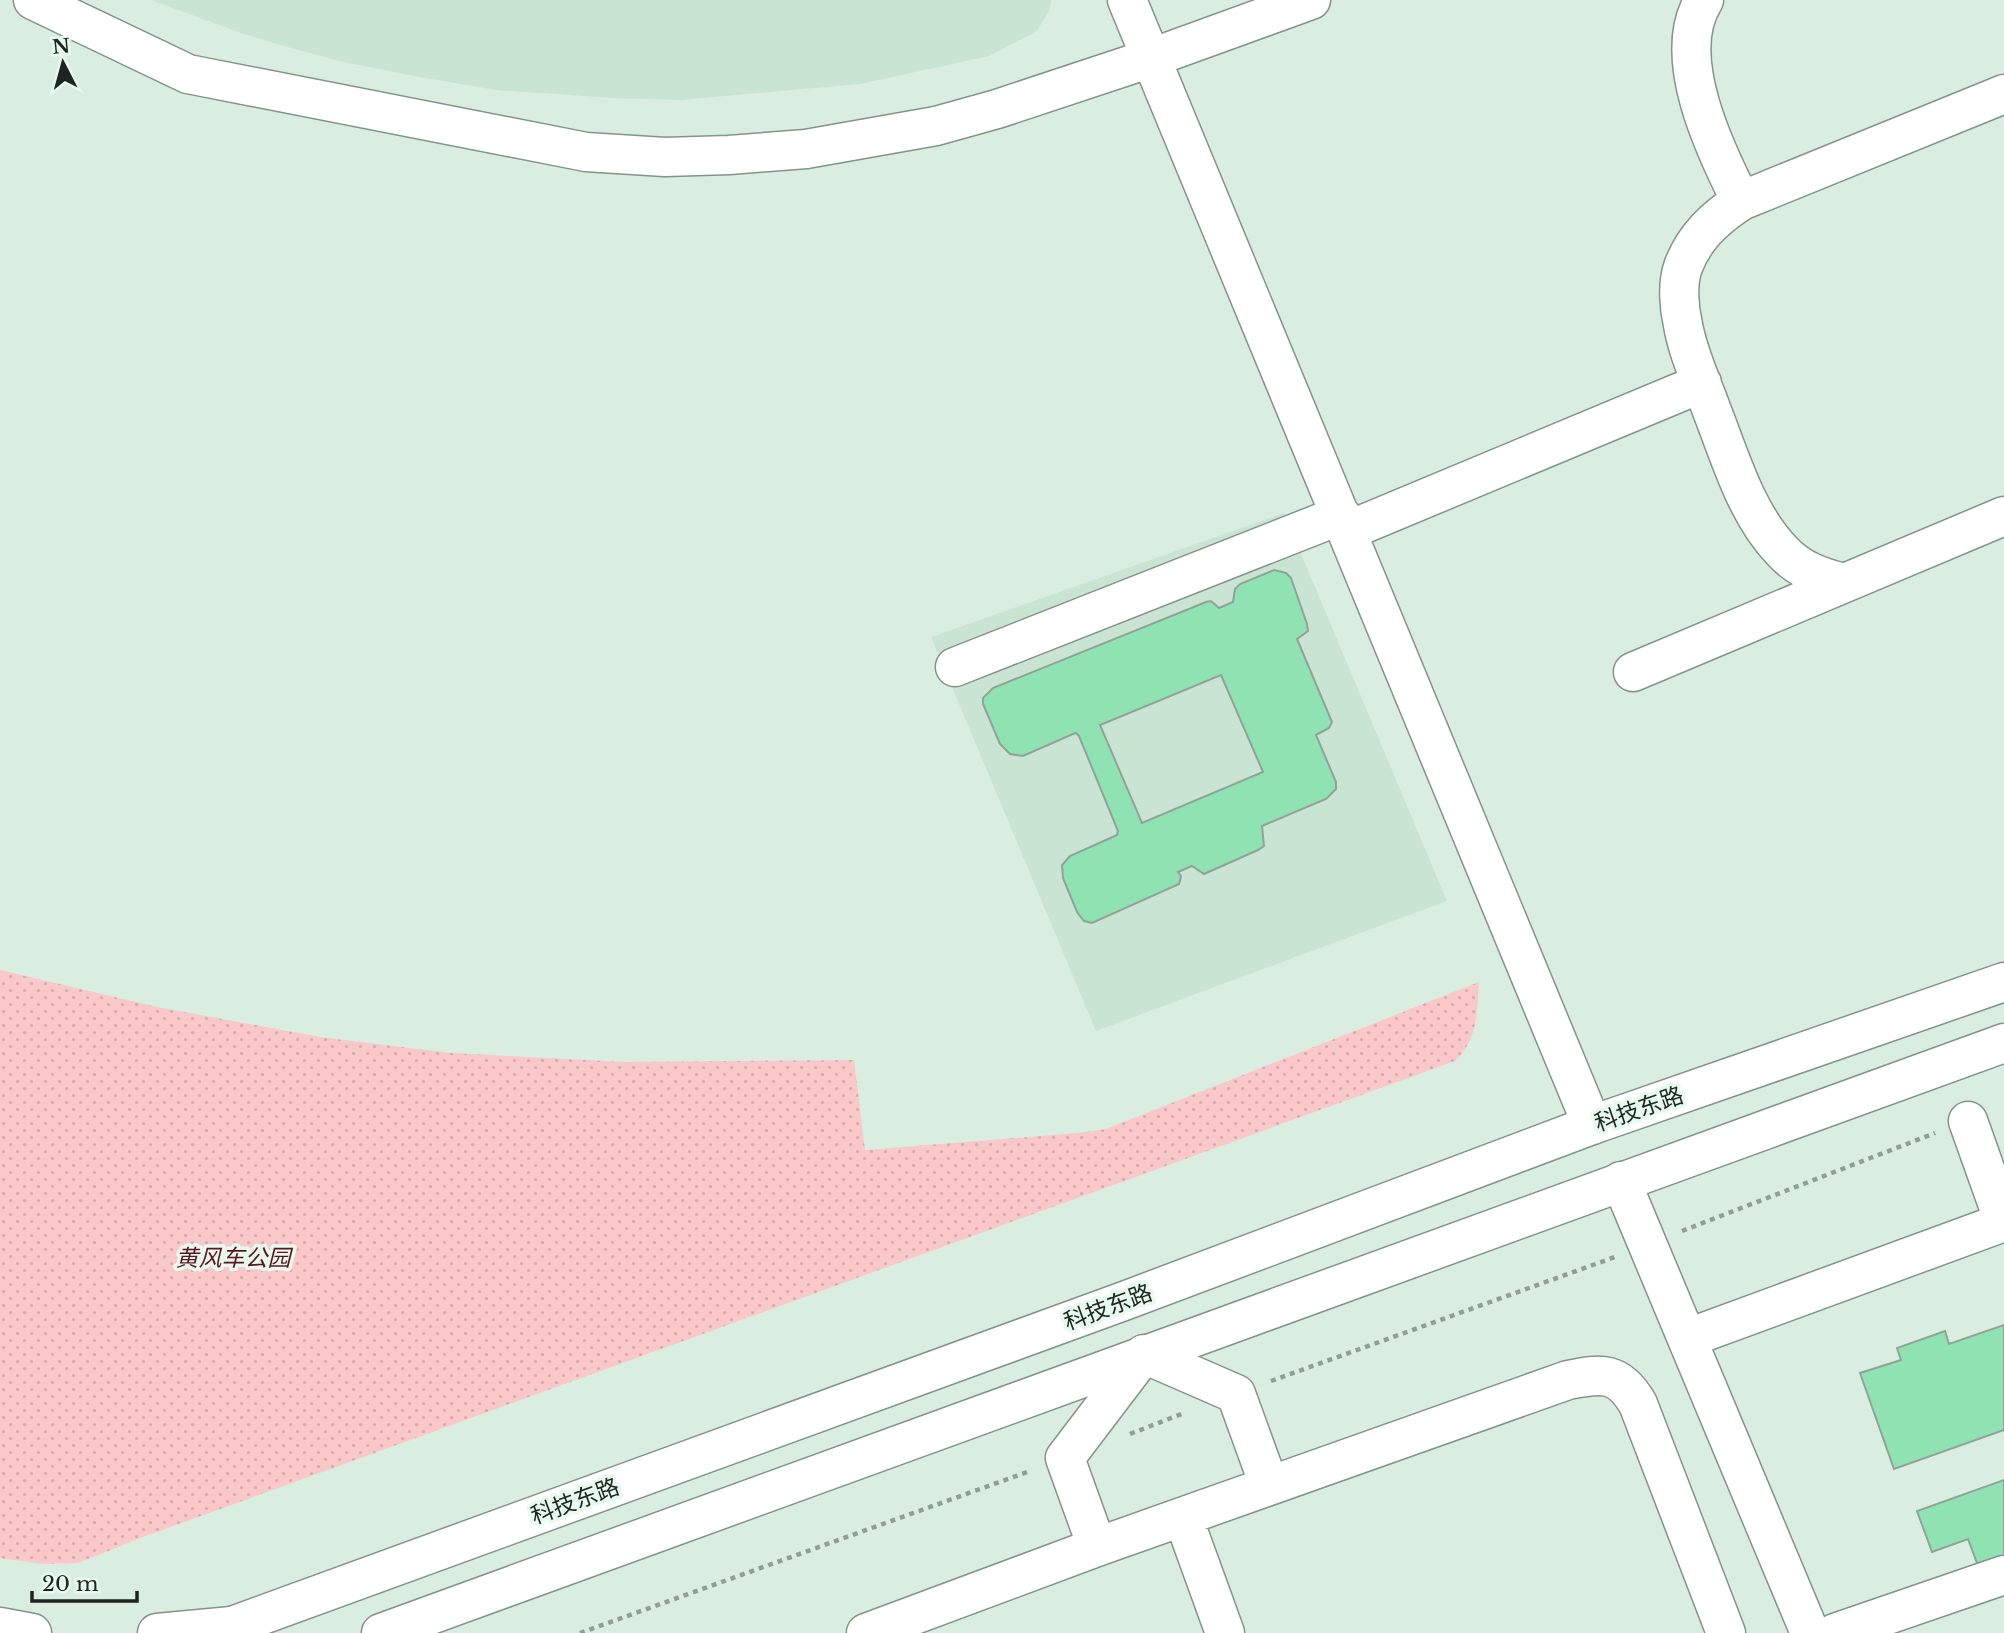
<svg xmlns="http://www.w3.org/2000/svg" width="2004" height="1633" font-family="'Libre Baskerville','Noto Sans SC',serif">
	<style>
		.built { fill: #cae4d3 }
		.grass { fill: url(#grass-dots) }
		.building { fill: #8fe3b2; stroke: #91a398; stroke-width: 2; fill-rule: evenodd }
		.lines { fill: none; stroke-linecap: round; stroke-linejoin: round }
		.minor-casing { stroke: #839489; stroke-width: 41 }
		.major-casing { stroke: #839489; stroke-width: 41 }
		.highway-casing { stroke: #839489; stroke-width: 41 }
		.path { stroke: #909e95; stroke-width: 4.5; stroke-dasharray: 5 5; stroke-linecap: butt }
		.minor { stroke: #fff; stroke-width: 38 }
		.major { stroke: #fff; stroke-width: 38 }
		.highway { stroke: #fff; stroke-width: 38 }
		.labels { text-anchor: middle; dominant-baseline: central; stroke-width: 7; stroke-linejoin: round; paint-order: stroke }
		.street-label { font-size: 23px; fill: #1e2521; stroke: #e7faee }
		.park-label { font-size: 23px; font-style: italic; fill: #60111f; stroke: #e7faee }
	</style>
	<defs>
		<pattern id="grass-dots" width="8" height="8" patternUnits="userSpaceOnUse" patternTransform="scale(1.75)"><rect width="8" height="8" fill="#fac8c9"/><path d="M2 2h.1M6 6h.1" fill="none" stroke="#d6acac" stroke-width="1.8" stroke-linecap="round"/></pattern>
	</defs>
	<rect width="100%" height="100%" fill="#daede1"/>
	<path class="built" d="M 151,0 L 1051,0 L 1050,9 L 1037,31 L 989,56 L 860,84 L 681,100 L 613,98 L 496,90 L 420,77 L 343,62 L 291,48 L 241,33 Z
		M 1284,513 L 1447,901 L 1096,1031 L 931,637 Z"/>
	<path class="grass" d="M 0,970 L 157,1007 L 320,1037 L 450,1053 L 625,1062 L 854,1060 L 865,1150 L 1079,1133 L 1106,1129 L 1479,982 C 1477,1011 1478,1040 1455,1061 L 143,1537 L 78,1563 L 44,1564 L 0,1558 Z"/>
	<path class="building" d="M 1274,570 L 1286,573 L 1291,578 L 1307,624 L 1308,631 L 1297,639 L 1332,722 L 1329,728 L 1316,735 L 1336,782 L 1336,789 L 1326,799 L 1262,826 L 1264,846 L 1258,850 L 1204,874 L 1192,866 L 1178,872 L 1181,876 L 1179,884 L 1092,923 L 1084,921 L 1077,912 L 1063,878 L 1062,865 L 1070,856 L 1117,835 L 1118,831 L 1079,736 L 1076,733 L 1073,734 L 1023,756 L 1010,754 L 1000,744 L 983,704 L 983,698 L 993,688 L 1206,602 L 1211,601 L 1219,608 L 1233,602 L 1235,589 L 1240,584 ZM 1221,675 L 1263,772 L 1142,823 L 1100,725 Z
		M 2004,1325 L 2004,1430 L 1894,1469 L 1860,1373 L 1901,1360 L 1897,1348 L 1945,1331 L 1949,1344 Z
		M 2004,1480 L 2004,1562 L 1980,1571 L 1968,1539 L 1932,1552 L 1917,1511 Z"/>
	<g class="lines">
		<defs>
			<path id="minor" d="M 33,0 L 188,74 L 586,152 L 665,157 L 729,155 L 806,149 L 936,126 L 997,109 L 1151,58 L 1311,0
				M 1127,0 L 1592,1125
				M 1704,0 C 1669,55 1715,150 1741,201
				M 1347,531 L 1702,383
				M 1844,583 C 1820,577 1800,570 1783,552 C 1746,514 1731,459 1712,411 C 1702,383 1688,354 1683,325 C 1679,308 1677,284 1683,267 C 1694,237 1715,218 1741,201 L 2004,94
				M 955,667 L 1341,515
				M 1633,672 L 2004,516
				M 1968,1121 L 2004,1222
				M 1621,1181 L 1810,1633
				M 1688,1338 L 2004,1222
				M 1183,1517 L 1225,1633
				M 1097,1547 L 1065,1458 L 1144,1354 L 1236,1394 L 1269,1485
				M 866,1633 L 1097,1547 L 1568,1380 C 1602,1373 1619,1371 1638,1404 L 1726,1633
				M 1835,1633 L 2004,1575"/>
			<path id="major" d="M 213,1633 L 1124,1301 L 1592,1125 L 2004,982
				M 381,1633 L 2004,1043"/>
			<path id="highway" d="M 0,1627 L 32,1633
				M 157,1633 L 232,1626"/>
		</defs>
		<use href="#minor" class="minor-casing"/>
		<use href="#major" class="major-casing"/>
		<use href="#highway" class="highway-casing"/>
		<path class="path" d="M 1682,1231 L 1935,1133
			M 1271,1381 L 1615,1257
			M 1130,1434 L 1184,1413
			M 580,1633 L 1030,1471"/>
		<use href="#minor" class="minor"/>
		<use href="#major" class="major"/>
		<use href="#highway" class="highway"/>
	</g>
	<g class="labels">
		<g class="street-label">
			<text transform="translate(1639 1109) rotate(-19)">科技东路</text>
			<text transform="translate(1108 1307) rotate(-20)">科技东路</text>
			<text transform="translate(575 1501) rotate(-20)">科技东路</text>
		</g>
		<g class="park-label">
			<text x="233" y="1258">黄风车公园</text>
		</g>
	</g>
	<g transform="translate(63 63) rotate(354)" stroke="#e7faee" stroke-width="5" paint-order="stroke">
	<path d="M0-5L12 26L0 18L-12 26Z" fill="#1e2521"/>
	<text y="-10" font-size="19" font-weight="bold" text-anchor="middle" fill="#1e2521">N</text>
	</g>
	<path d="M32 1591v10h105v-10" fill="none" stroke="#1e2521" stroke-width="3.5"/>
	<text x="42" y="1591" font-size="21" fill="#1e2521" stroke="#e7faee" stroke-width="5" paint-order="stroke">20 m</text>
</svg>
